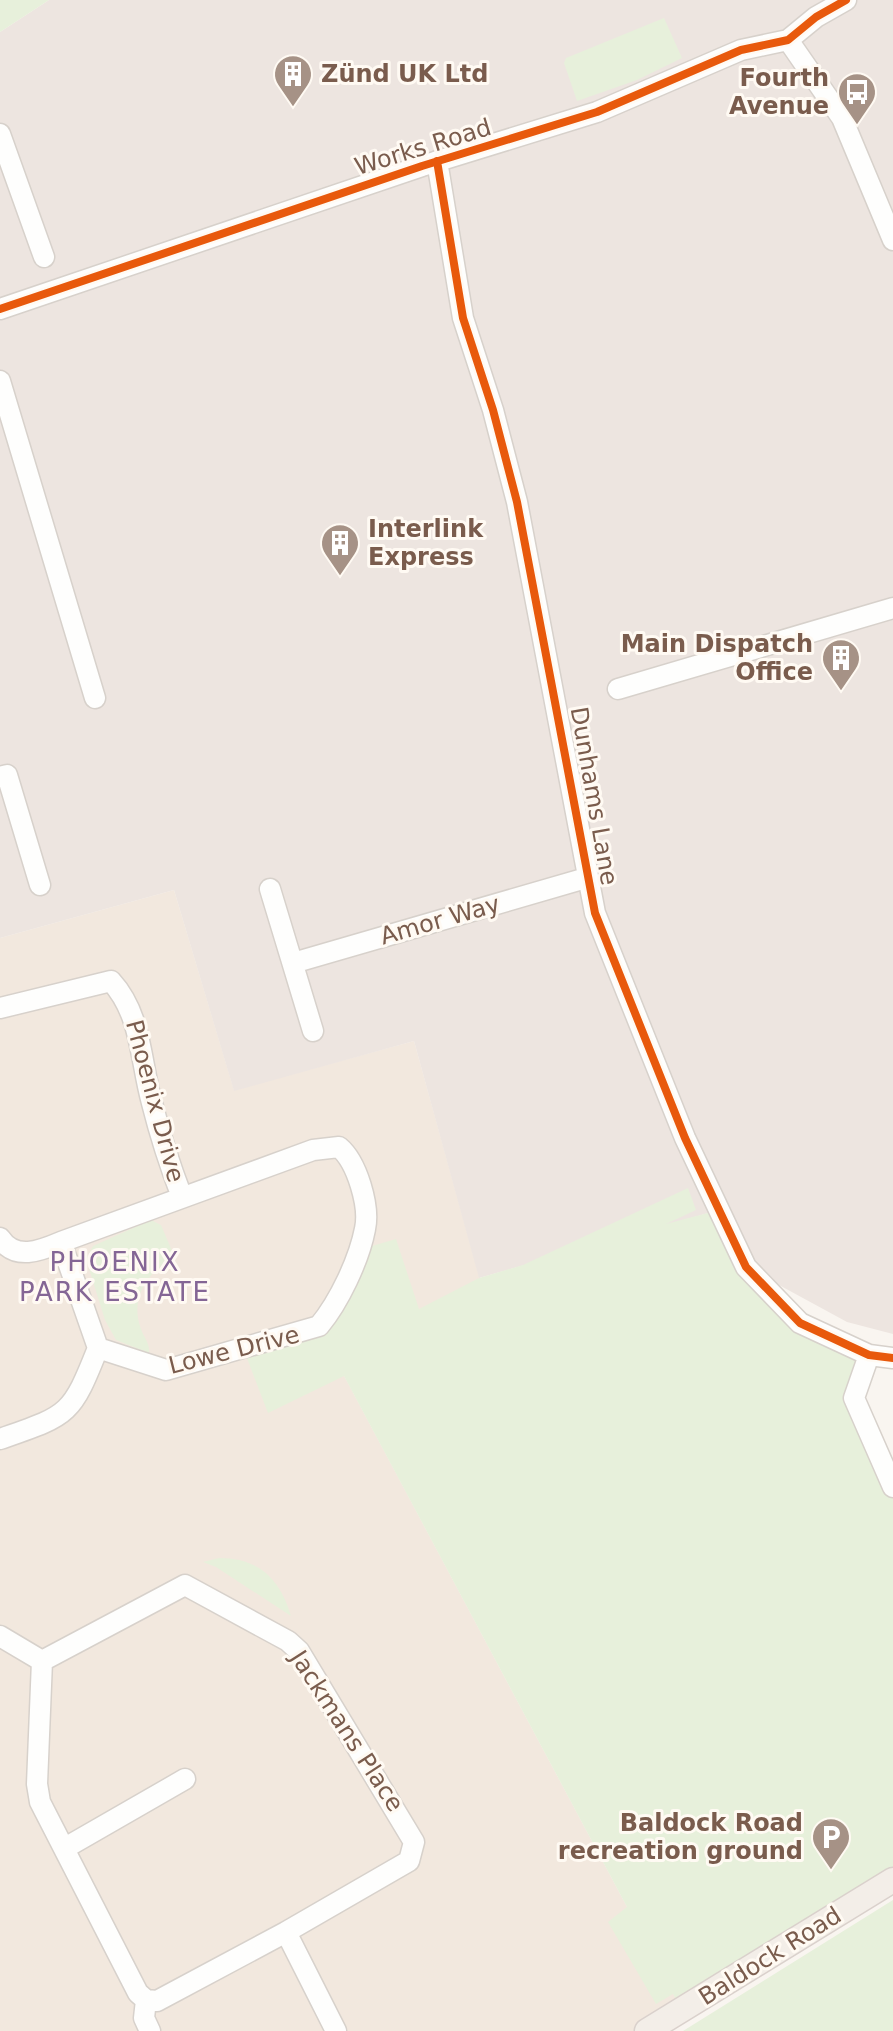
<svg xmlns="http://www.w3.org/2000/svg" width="893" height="2031" font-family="'DejaVu Sans',sans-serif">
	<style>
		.residential { fill: #f2e8de }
		.industrial { fill: #ede5e0 }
		.green { fill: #e7f0db }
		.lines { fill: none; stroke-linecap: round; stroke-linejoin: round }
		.minor-casing { stroke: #d7d1cb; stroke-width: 23 }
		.major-casing { stroke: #dad1cc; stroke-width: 27 }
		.minor { stroke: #fefefd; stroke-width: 20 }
		.major { stroke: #f3eee8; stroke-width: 24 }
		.cycleway-casing { stroke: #fffaf3; stroke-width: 13 }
		.cycleway { stroke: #e8590c; stroke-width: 8 }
		.labels { text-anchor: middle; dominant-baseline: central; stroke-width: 6; stroke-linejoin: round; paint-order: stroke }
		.poi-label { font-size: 24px; font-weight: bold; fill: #7a5c4d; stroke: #fffaf3; text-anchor: end }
		.street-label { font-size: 24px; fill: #7a5c4d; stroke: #fffaf3 }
		.neighbourhood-label { font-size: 26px; letter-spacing: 2px; fill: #846695; stroke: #fffaf3 }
	</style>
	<rect width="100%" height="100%" fill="#f9f5f0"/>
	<path class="residential" d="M 174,890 L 234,1090 L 414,1041 L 481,1283 L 332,1353 L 682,2010 L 647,2031 L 0,2031 L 0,938 Z"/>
	<path class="industrial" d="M 49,0 L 893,0 L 893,1334 L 847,1322 L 746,1267 L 719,1210 L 479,1278 L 414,1041 L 234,1091 L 174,890 L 0,938 L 0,32 Z"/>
	<path class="green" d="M 0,0 L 49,0 L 0,32 Z
		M 664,18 L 682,58 L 637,80 L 577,101 L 564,63 L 566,58 Z
		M 688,1188 L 696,1210 L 666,1224 L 719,1210 L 746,1267 L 800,1323 L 869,1355 L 854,1398 L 893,1487 L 893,1870 L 682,2010 L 673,1994 L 656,2004 L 608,1922 L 627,1907 L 344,1376 L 268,1413 L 245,1353 L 269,1345 L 293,1344 L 331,1328 L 362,1249 L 396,1239 L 419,1309 L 479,1278 L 523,1265 Z
		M 151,1220 L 161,1225 L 175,1258 C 148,1271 129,1297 141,1329 C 144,1338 150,1343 149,1353 L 116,1340 L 105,1320 L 86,1259 L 93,1246 Z
		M 219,1558 C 259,1558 280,1579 291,1616 L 216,1567 L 203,1562 Z
		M 893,1900 L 893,2031 L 683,2031 Z"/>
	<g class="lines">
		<defs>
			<path id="minor" d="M 788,40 L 842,118 L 893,240
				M 0,134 L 44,257
				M 437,161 L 463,318 L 493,410 L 517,502 L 595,913 L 685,1138 L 746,1267 L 800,1323 L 869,1355 L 893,1358
				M 0,309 L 422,166 L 597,112 L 741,50 L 788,40 L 816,17 L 846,0
				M 0,381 L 95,698
				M 618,689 L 893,608
				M 0,777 L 7,775 L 40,885
				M 270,889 L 313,1031
				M 293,963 L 586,878
				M 0,1008 L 111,981 C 142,1015 140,1060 152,1103 C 160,1135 170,1166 182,1197
				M 0,1238 C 15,1261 40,1251 61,1242 L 98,1348 C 71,1416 69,1415 0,1439
				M 61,1242 L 313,1150 L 339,1147 C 357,1162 370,1206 365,1229 C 359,1260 339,1302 319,1326 L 166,1370 L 98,1348
				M 869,1355 L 854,1398 L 893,1487
				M 0,1636 L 42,1661 L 185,1585 L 288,1641 L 299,1651 L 414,1842 L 409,1861 L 286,1932 L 336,2031
				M 42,1661 L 37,1784 L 40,1802 L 138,1993 L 146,2000 L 157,2001 L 286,1932
				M 65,1848 L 185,1779
				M 146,2000 L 144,2018 L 150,2031"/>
			<path id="major" d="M 647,2031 L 893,1880"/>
		</defs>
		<use href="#minor" class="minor-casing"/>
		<use href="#major" class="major-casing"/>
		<use href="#minor" class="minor"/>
		<use href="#major" class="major"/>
		<defs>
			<path id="cycleway" d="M 437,161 L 463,318 L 493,410 L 517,502 L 595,913 L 685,1138 L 746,1267 L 800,1323 L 869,1355 L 893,1358
				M 0,309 L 422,166 L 597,112 L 741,50 L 788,40 L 816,17 L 846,0"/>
		</defs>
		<use href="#cycleway" class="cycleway-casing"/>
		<use href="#cycleway" class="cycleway"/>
	</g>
	<defs>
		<symbol id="building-pin" viewBox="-11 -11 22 30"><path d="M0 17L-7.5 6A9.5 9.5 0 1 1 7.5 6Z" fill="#a69286" stroke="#fffaf3"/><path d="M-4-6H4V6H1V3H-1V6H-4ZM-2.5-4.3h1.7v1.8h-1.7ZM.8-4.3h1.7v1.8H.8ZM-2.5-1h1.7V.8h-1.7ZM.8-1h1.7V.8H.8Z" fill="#fff"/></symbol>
		<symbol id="bus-pin" viewBox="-11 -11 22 30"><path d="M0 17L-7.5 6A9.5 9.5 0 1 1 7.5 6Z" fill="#a69286" stroke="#fffaf3"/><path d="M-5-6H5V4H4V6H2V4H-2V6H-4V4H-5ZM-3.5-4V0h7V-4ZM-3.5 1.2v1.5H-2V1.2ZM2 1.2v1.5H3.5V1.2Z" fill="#fff"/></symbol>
		<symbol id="parking-pin" viewBox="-11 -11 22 30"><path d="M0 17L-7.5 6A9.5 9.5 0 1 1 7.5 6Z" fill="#a69286" stroke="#fffaf3"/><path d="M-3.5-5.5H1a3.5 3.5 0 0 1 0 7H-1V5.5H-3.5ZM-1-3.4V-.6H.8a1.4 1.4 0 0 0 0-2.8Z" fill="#fff"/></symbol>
	</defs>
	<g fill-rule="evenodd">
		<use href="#building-pin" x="271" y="52" width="44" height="60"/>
		<use href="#bus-pin" x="835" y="70" width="44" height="60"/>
		<use href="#building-pin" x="318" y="521" width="44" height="60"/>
		<use href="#building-pin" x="819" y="636" width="44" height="60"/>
		<use href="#parking-pin" x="809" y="1815" width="44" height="60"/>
	</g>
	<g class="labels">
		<g class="poi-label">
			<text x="321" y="74" text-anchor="start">Zünd UK Ltd</text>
			<text x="829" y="78">Fourth<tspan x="829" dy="28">Avenue</tspan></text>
			<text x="368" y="529" text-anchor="start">Interlink<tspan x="368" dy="28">Express</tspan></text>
			<text x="813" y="644">Main Dispatch<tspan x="813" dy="28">Office</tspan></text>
			<text x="803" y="1823">Baldock Road<tspan x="803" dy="28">recreation ground</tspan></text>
		</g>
		<g class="street-label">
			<text transform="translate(423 147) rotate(-17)">Works Road</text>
			<text transform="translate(594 796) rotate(80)">Dunhams Lane</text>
			<text transform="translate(440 920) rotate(-16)">Amor Way</text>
			<text transform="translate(155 1101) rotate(75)">Phoenix Drive</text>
			<text transform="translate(234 1350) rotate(-14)">Lowe Drive</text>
			<text transform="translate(347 1731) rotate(57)">Jackmans Place</text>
			<text transform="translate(770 1956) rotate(-32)">Baldock Road</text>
		</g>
		<g class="neighbourhood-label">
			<text x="115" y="1262">PHOENIX<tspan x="115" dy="30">PARK ESTATE</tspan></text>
		</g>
	</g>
</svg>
